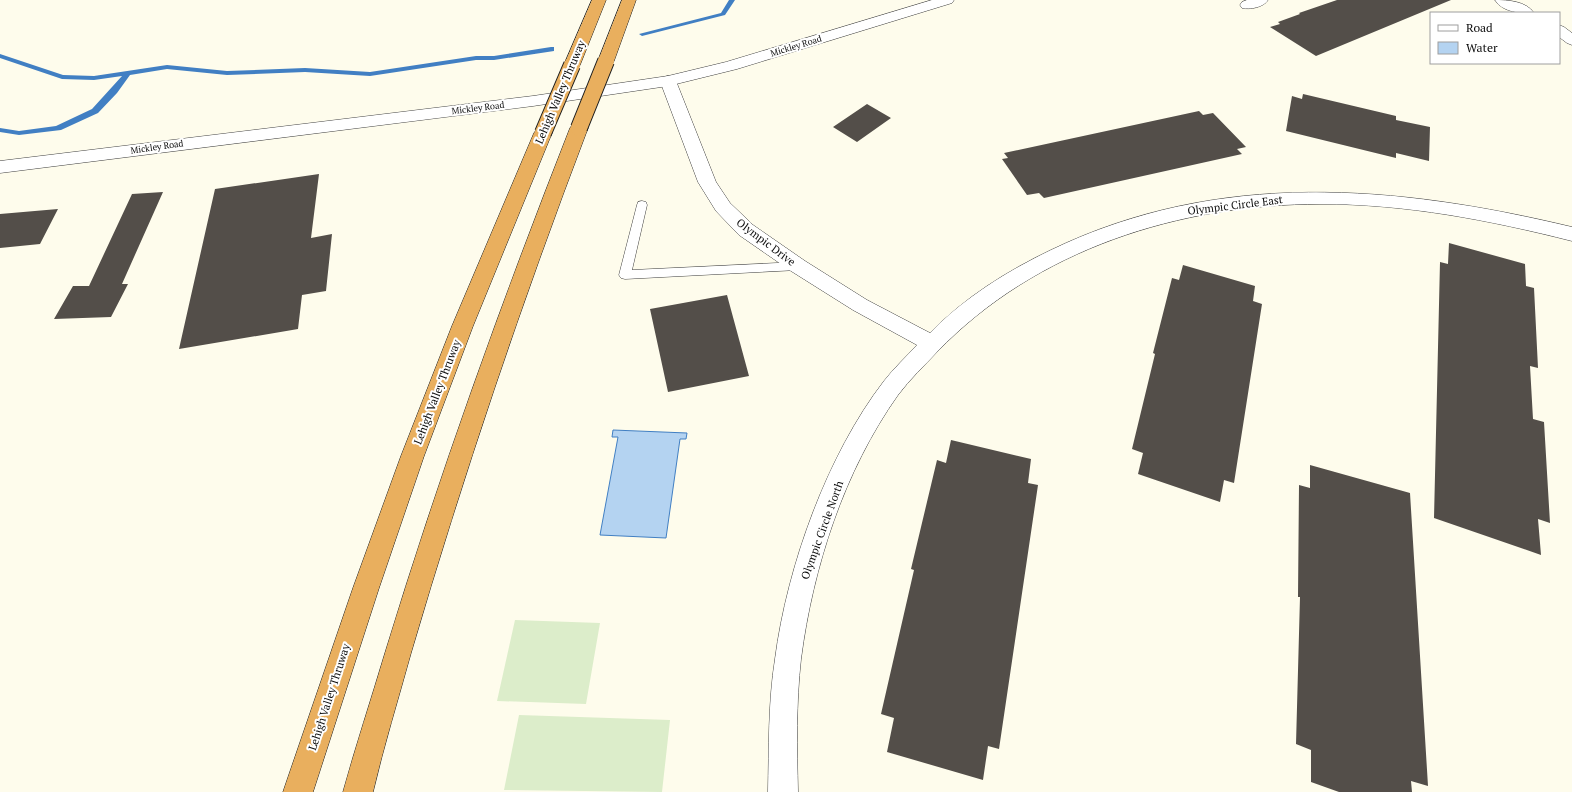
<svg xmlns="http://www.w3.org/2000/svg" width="1572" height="792" font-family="'PT Serif',serif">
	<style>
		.pitch { fill: #dcedca }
		.water { fill: #b4d3f1; stroke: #417fc3 }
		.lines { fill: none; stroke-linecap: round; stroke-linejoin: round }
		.stream { fill: #417fc3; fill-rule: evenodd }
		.building { fill: #534e49 }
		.service-casing { stroke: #3f3f3f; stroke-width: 1 }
		.minor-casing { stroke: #3f3f3f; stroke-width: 1 }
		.tertiary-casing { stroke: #3f3f3f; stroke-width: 1 }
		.motorway-casing { stroke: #1d1d1d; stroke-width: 1 }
		.service { fill: #fff; fill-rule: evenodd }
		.minor { fill: #fff; fill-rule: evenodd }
		.tertiary { fill: #fff; fill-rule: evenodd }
		.motorway { fill: #e9af5e; fill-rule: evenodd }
		.motorway-bridge-casing { stroke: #1d1d1d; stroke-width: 18; stroke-linecap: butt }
		.motorway-bridge { stroke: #e9af5e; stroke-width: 16 }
		.labels { text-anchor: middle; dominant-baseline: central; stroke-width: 4; stroke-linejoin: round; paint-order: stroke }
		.far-street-label { font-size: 9px; fill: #0c0c0c; stroke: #fff }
		.street-label { font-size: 11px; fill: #0c0c0c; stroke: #fff }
	</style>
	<rect width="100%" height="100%" fill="#fefcec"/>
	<path class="pitch" d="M 515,620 L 600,623 L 586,704 L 497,701 Z
		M 519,715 L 670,720 L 662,792 L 504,790 Z"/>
	<path class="water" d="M 613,430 L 687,433 L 686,439 L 680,439 L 666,538 L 600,535 L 618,437 L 612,437 Z"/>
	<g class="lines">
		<path class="stream" d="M 729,0 L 735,0 L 725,15 L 642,36 L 639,34 L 721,13 Z
			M 551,47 L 554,47 L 554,51 L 494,60 L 476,60 L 370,76 L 305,72 L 227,75 L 167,69 L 130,75 L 117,93 L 98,113 L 61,130 L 19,135 L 0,132 L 0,128 L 19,131 L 56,126 L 92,109 L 122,76 L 94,80 L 62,79 L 0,58 L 0,54 L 63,75 L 94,76 L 167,65 L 227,71 L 305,68 L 370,72 L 476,56 L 494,56 Z"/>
	</g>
	<path class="building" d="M 1337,0 L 1451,0 L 1316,56 L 1270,27 L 1280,24 L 1278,22 L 1300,14 L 1299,13 Z
		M 1303,94 L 1396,116 L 1396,120 L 1430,127 L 1429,161 L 1396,153 L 1396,158 L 1286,131 L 1292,96 L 1302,99 Z
		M 867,104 L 891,118 L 857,142 L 833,127 Z
		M 1199,111 L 1203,115 L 1213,113 L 1246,147 L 1237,149 L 1242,154 L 1044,198 L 1039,193 L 1027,195 L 1002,159 L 1008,158 L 1004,153 Z
		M 319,174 L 311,238 L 332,234 L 326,291 L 302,295 L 298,329 L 179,349 L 215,189 Z
		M 163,192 L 122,284 L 128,284 L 111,317 L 54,319 L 73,286 L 89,286 L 132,194 Z
		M 58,209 L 40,244 L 0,248 L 0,214 Z
		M 1449,243 L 1525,264 L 1526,286 L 1534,288 L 1538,368 L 1530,366 L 1533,419 L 1544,422 L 1550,523 L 1538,519 L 1541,555 L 1434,518 L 1440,262 L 1448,264 Z
		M 1183,265 L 1255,286 L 1253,301 L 1262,304 L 1234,483 L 1224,480 L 1220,502 L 1138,474 L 1143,453 L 1132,449 L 1155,354 L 1153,353 L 1172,278 L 1179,280 Z
		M 727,295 L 749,376 L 668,392 L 650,309 Z
		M 951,440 L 1031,459 L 1028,483 L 1038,485 L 999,749 L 988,746 L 983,780 L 887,752 L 894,718 L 881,714 L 914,570 L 911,569 L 937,460 L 946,463 Z
		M 1310,465 L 1410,493 L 1428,786 L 1411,781 L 1412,792 L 1339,792 L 1311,782 L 1311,750 L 1296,744 L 1300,597 L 1298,597 L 1299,485 L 1310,488 Z"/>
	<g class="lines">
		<defs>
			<path id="service" d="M 642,201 L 646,202 L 647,205 L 632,270 L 798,262 L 802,263 L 804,266 L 802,269 L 798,270 L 625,279 L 621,278 L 619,275 L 637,205 L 638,202 Z"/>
			<path id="minor" d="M 1247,0 L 1268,0 C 1264,7 1250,10 1242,8 L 1240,5 L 1242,2 Z
				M 1495,0 C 1508,0 1526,1 1534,13 C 1521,13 1503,13 1495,0 Z
				M 1559,25 L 1564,27 L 1572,33 L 1572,45 L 1567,43 L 1559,37 Z
				M 668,76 L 674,78 L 676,81 L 716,182 L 730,203 L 753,225 L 805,261 L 867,300 L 930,333 C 964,298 1007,271 1051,250 C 1219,169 1396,185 1572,227 L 1572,241 C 1489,220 1406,204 1321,204 C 1180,204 1036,249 937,352 C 924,366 910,379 898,395 C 844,471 813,567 801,659 C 796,703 797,748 798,792 L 768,792 C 769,748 768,703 775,659 C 787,567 827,455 884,381 C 894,368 906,357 917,345 L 853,310 L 791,271 L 739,235 L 716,211 L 698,182 L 660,81 L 662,78 Z"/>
			<path id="tertiary" d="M 932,0 L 954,0 L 952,3 L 737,69 L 668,86 L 533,106 L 0,173 L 0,161 L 533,96 L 668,76 L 726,62 Z"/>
			<path id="motorway" d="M 592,0 L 606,0 L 580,65 L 578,68 L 572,70 L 566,68 L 564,65 Z
				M 622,0 L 636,0 L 614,61 L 612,64 L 606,66 L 600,64 L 598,61 Z
				M 579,123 L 585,124 L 588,128 C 522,301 463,476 411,653 C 398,700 384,745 373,792 L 343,792 C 356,745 371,700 385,653 C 439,476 502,301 570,128 L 573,124 Z
				M 543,128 L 549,129 L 552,133 L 473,326 L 424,456 L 379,588 L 313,792 L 283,792 L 353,588 L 401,456 L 452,326 L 534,133 L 537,129 Z"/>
		</defs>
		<use href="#service" class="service-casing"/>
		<use href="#minor" class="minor-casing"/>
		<use href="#tertiary" class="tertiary-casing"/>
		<use href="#motorway" class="motorway-casing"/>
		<use href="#service" class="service"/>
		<use href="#minor" class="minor"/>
		<use href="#tertiary" class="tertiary"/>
		<use href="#motorway" class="motorway"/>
		<defs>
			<path id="motorway-bridge" d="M 579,128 L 606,61
				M 543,133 L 572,65"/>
		</defs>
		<use href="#motorway-bridge" class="motorway-bridge-casing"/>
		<use href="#motorway-bridge" class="motorway-bridge"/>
	</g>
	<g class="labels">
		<g class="far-street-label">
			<text transform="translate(796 46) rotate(-17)">Mickley Road</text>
			<text transform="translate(478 108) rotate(-7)">Mickley Road</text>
			<text transform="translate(157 147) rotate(-8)">Mickley Road</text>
		</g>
		<g class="street-label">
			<text transform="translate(560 92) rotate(-67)">Lehigh Valley Thruway</text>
			<text transform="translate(1235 205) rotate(-7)">Olympic Circle East</text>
			<text transform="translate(766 242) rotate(37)">Olympic Drive</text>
			<text transform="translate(437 392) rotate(-69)">Lehigh Valley Thruway</text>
			<text transform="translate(822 530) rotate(-70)">Olympic Circle North</text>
			<text transform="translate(329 697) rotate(-72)">Lehigh Valley Thruway</text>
		</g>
	</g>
	<rect x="1430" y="12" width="130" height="52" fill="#ffffff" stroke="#9e9e9e"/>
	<rect x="1438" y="25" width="20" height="6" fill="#ffffff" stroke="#9e9e9e"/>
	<text x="1466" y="32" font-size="12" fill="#0c0c0c">Road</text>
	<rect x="1438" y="42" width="20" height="12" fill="#b4d3f1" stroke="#9e9e9e"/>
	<text x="1466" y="52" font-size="12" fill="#0c0c0c">Water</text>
</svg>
